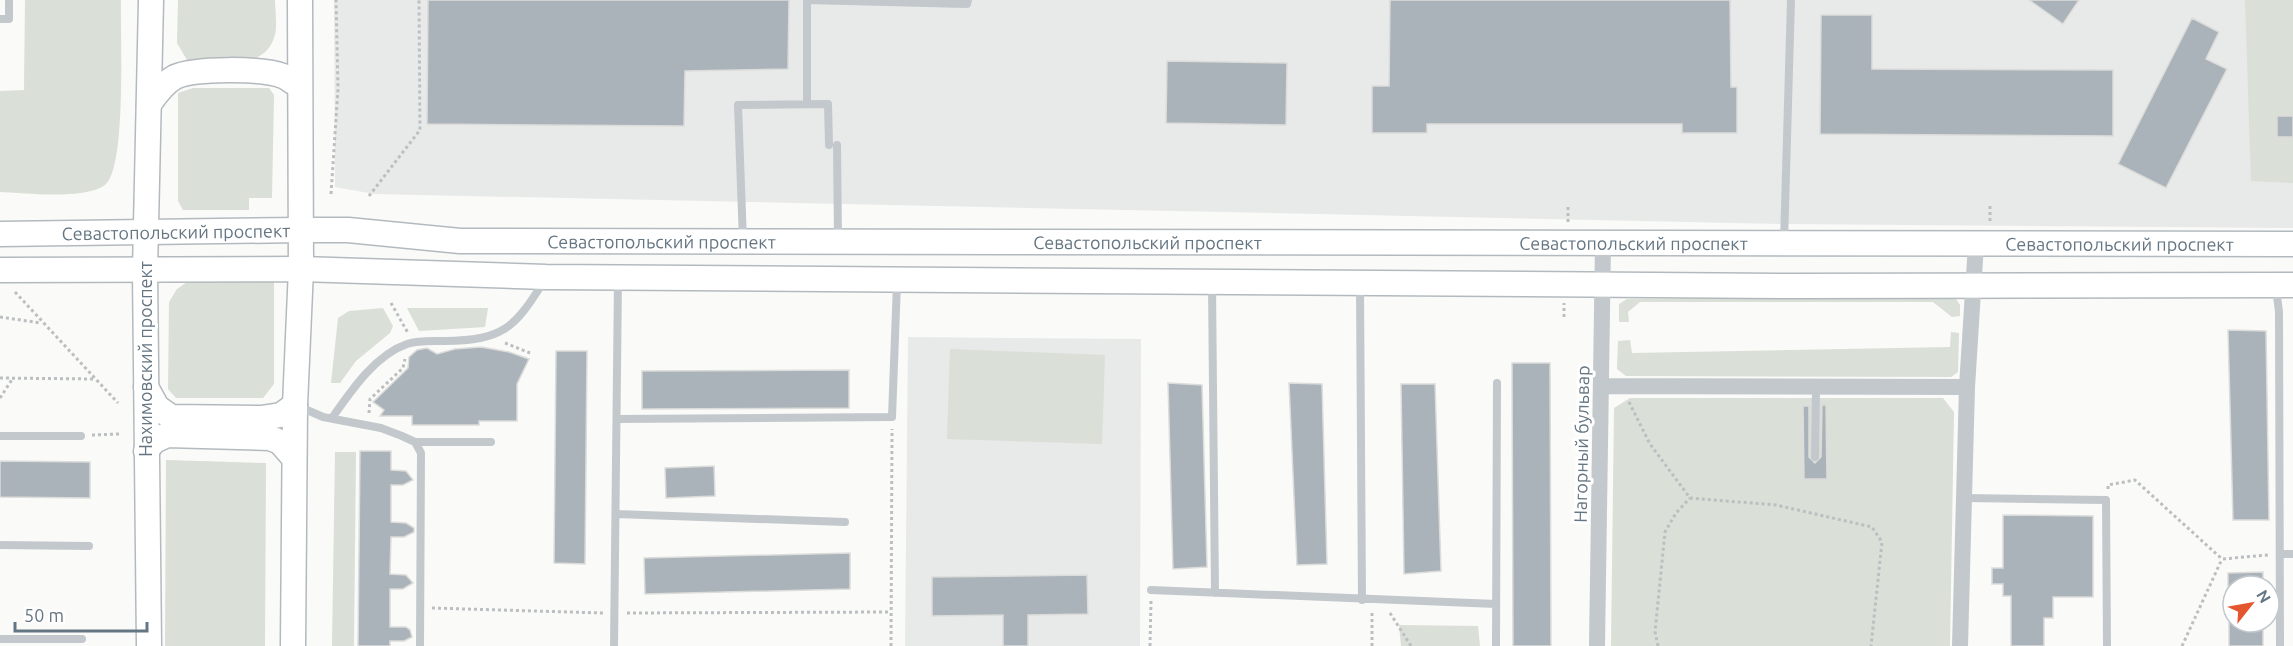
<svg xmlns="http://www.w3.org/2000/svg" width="2293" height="646" font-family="Ubuntu,sans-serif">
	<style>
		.built { fill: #e8e9e9 }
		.green { fill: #dadfd7 }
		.building { fill: #aab3b9; stroke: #dcdcda; stroke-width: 1.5 }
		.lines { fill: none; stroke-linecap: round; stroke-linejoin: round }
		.secondary-casing { stroke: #b3babf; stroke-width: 27 }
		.path { stroke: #bbbfc2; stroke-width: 3; stroke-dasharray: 3 3; stroke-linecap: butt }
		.service { stroke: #c3c8cc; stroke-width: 8 }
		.minor { stroke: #c3c8cc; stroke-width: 16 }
		.secondary { stroke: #fff; stroke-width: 24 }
		.labels { text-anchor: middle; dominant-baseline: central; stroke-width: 6; stroke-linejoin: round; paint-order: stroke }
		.street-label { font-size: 18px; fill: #657683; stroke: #fff }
	</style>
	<rect width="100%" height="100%" fill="#fafaf8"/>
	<path class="built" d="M 334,0 L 2293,0 L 2293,228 L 1784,224 L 374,194 L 335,187 Z
		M 908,337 L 1141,339 L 1140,646 L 905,646 Z"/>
	<path class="green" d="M 25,0 L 121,0 C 120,33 127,168 105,185 C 85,200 25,193 0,192 L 0,91 L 24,90 Z
		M 178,0 L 275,0 C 275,11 278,27 274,38 C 263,70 222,62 195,63 L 187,60 L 177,43 Z
		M 2245,0 L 2293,0 L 2293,183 L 2251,181 Z
		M 193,88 L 269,88 L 274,95 L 272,198 L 249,198 L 249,210 L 183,210 L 178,201 L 178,93 Z
		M 193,278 L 274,278 L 274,384 L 263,398 L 176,398 L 168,389 L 169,302 L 177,289 Z
		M 1954,296 L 1960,305 L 1960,316 L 1952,317 L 1933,302 L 1640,302 L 1628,312 L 1629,322 L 1619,322 L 1619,304 L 1627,299 Z
		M 383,308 L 393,326 L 390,333 L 356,361 L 340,383 L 331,383 L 338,318 L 349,311 Z
		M 407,308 L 488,308 L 485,327 L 419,331 Z
		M 1951,332 L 1959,333 L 1958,372 L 1951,377 L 1626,376 L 1617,369 L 1618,341 L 1630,340 L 1632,353 L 1950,347 Z
		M 950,349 L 1105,355 L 1102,444 L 947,439 Z
		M 1630,398 L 1943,398 L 1954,412 L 1950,646 L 1611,646 L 1614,408 Z
		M 335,452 L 356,452 L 354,646 L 332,646 Z
		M 166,460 L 266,463 L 265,646 L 165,646 Z
		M 1399,625 L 1478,626 L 1480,646 L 1401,646 Z"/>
	<path class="building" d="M 428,0 L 789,0 L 788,69 L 685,71 L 684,126 L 427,124 Z
		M 1390,0 L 1730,0 L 1731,87 L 1737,87 L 1737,133 L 1682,133 L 1682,124 L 1427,124 L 1427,133 L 1372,133 L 1372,86 L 1389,86 Z
		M 2029,0 L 2079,0 L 2063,24 Z
		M 1821,15 L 1872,15 L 1872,69 L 2113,70 L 2113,136 L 1820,134 Z
		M 2192,18 L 2219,32 L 2206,59 L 2227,69 L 2166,188 L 2118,164 Z
		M 1167,61 L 1287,63 L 1286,125 L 1166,123 Z
		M 2277,116 L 2293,116 L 2293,137 L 2277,137 Z
		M 2228,330 L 2266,331 L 2269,520 L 2233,520 Z
		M 481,347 L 509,352 L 529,359 L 517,384 L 517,421 L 479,421 L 479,425 L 412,425 L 412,416 L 380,416 L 384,410 L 373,402 L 408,368 L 409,357 L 417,350 L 427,348 L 437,354 L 455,349 Z
		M 556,351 L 587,351 L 585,564 L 554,563 Z
		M 1512,363 L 1550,363 L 1551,646 L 1513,646 Z
		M 849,370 L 849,408 L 642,409 L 642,371 Z
		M 1168,383 L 1202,385 L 1207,567 L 1173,569 Z
		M 1289,383 L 1322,384 L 1327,564 L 1297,565 Z
		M 1401,384 L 1435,384 L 1441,571 L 1404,574 Z
		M 1822,405 L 1826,405 L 1827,479 L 1804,479 L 1803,406 L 1809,406 L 1809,457 L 1815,463 L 1821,457 Z
		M 360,451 L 391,451 L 391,470 L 406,471 L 413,480 L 403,485 L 391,485 L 391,522 L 406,523 L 414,528 L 414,532 L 404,537 L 391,537 L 390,574 L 406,575 L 413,583 L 403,589 L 390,589 L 390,627 L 406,627 L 410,630 L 412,637 L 404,641 L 390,641 L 390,646 L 358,646 Z
		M 0,461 L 90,462 L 90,498 L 0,497 Z
		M 714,466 L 715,496 L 666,498 L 665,468 Z
		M 2003,515 L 2093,516 L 2093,597 L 2053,597 L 2053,618 L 2044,618 L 2044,646 L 2011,646 L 2011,596 L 2003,596 L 2003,584 L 1992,584 L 1992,568 L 2003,568 Z
		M 850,553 L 850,589 L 645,594 L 644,558 Z
		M 2263,572 L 2263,586 L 2228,586 L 2228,573 Z
		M 1087,575 L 1088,614 L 1028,615 L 1028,646 L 1003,646 L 1003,615 L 932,616 L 932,577 Z
		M 2229,622 L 2263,622 L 2263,646 L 2229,646 Z"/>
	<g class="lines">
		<defs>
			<g id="secondary">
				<path d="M 149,104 C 156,94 164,83 175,77 C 194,68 263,68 283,76 C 288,78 294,83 299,86"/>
				<path id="s1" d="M 0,234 L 301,230 L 348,230 L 460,241 L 2293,244"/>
				<path d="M 0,270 L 301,269 L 546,277 L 1794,286 L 2293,285"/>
				<path d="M 146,387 L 157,407 L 171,417 L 261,418 L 281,415 L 295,405"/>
				<path d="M 146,451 L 154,441 L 167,435 L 270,438 L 280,442 L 294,458"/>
				<path d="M 149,646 L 145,271 L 151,0"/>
				<path d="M 293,646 L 295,405 L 301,269 L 300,0"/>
			</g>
		</defs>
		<use href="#secondary" class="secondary-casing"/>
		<path class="path" d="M 331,194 L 338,89 L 336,0
			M 369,196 L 420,130 L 419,0
			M 1990,206 L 1990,224
			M 1568,222 L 1568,206
			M 15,292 L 118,403
			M 391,303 L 408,333
			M 0,317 L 41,323
			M 1564,317 L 1564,303
			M 505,343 L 530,353
			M 0,378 L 94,379
			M 0,398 L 13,378
			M 1629,402 L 1650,444 L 1690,498 L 1776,505 L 1872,527 L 1882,542 L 1871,646
			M 369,413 L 370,399 L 403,368 L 405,359
			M 92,435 L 119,434
			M 2108,489 L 2108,485 L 2135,480 L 2222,559 L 2268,555
			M 432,608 L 603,613
			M 627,613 L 890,612
			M 1390,613 L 1411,646
			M 891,646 L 892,429
			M 1150,646 L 1151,601
			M 1372,646 L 1372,612
			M 1658,646 L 1655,632 L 1665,532 L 1676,513 L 1690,498
			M 2182,646 L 2222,559"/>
		<path class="service" d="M 807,0 L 967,4 L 968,0
			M 0,19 L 9,19 L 9,0
			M 807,104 L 807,0
			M 837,145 L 838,241
			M 743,241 L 738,105 L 828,104 L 829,145
			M 1784,242 L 1791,0
			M 1212,285 L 1215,593
			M 1360,286 L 1362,600
			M 2276,288 L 2279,312 L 2280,646
			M 298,406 L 323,417 L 381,428 L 402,436 L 415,442 L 421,453 L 420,646
			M 332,418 C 351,391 375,355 407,344 C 419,340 432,341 444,341 C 503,340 514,329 544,281
			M 617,419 L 892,417 L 897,283
			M 0,436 L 81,436
			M 415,442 L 491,442
			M 1815,457 L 1816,387
			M 1964,498 L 2106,500 L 2107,646
			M 616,514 L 845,522
			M 0,545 L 89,546
			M 2280,554 L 2293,554
			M 1151,590 L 1496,604
			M 0,639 L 82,639
			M 614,646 L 618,278
			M 1496,646 L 1497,383"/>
		<path class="minor" d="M 1601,386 L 1967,387
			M 1597,646 L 1603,243
			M 1960,646 L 1967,387 L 1976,244"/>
		<use href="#secondary" class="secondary"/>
	</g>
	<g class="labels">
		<g class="street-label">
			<text stroke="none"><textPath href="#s1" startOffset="176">Севастопольский проспект</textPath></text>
			<text stroke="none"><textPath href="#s1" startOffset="662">Севастопольский проспект</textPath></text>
			<text stroke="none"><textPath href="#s1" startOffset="1148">Севастопольский проспект</textPath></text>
			<text stroke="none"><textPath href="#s1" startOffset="1634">Севастопольский проспект</textPath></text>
			<text stroke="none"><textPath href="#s1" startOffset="2120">Севастопольский проспект</textPath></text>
			<text transform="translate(145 359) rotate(-90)">Нахимовский проспект</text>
			<text transform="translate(1581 444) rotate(-89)">Нагорный бульвар</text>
		</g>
	</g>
	<g transform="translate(2251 604) rotate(59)"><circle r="28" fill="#ffffff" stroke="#c1c8cd" stroke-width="1.5"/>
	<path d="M0-4.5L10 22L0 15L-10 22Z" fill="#e4572e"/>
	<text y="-9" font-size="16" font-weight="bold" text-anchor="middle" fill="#657683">N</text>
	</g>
	<path d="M15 622v9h132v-9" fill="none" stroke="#657683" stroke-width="3"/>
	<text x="24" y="622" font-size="18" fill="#657683" stroke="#ffffff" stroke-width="4.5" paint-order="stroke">50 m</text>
</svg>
